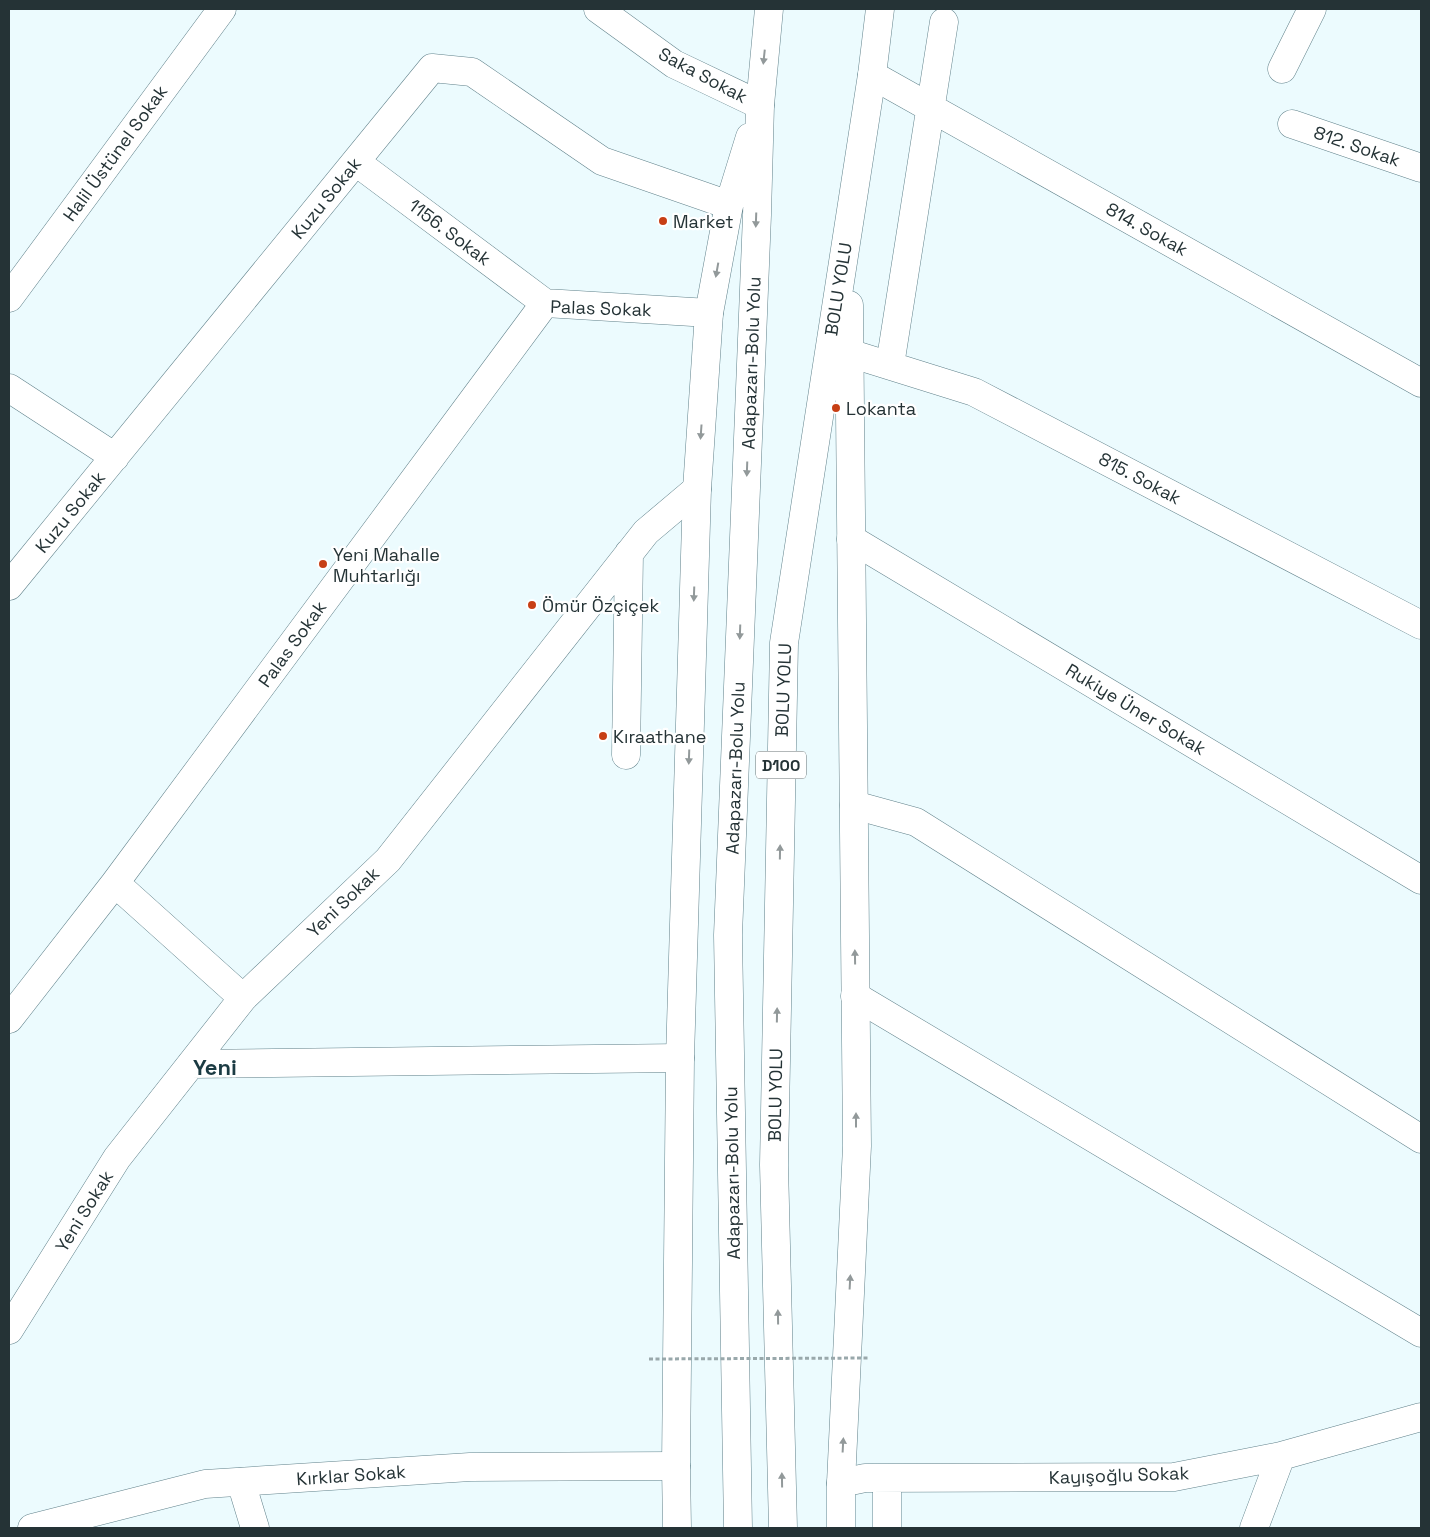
<svg xmlns="http://www.w3.org/2000/svg" width="1430" height="1537" font-family="'Space Grotesk',sans-serif">
	<style>
		.lines { fill: none; stroke-linecap: round; stroke-linejoin: round }
		.minor-casing { stroke: #61828b; stroke-width: 29 }
		.tertiary-casing { stroke: #61828b; stroke-width: 29 }
		.trunk-casing { stroke: #61828b; stroke-width: 29 }
		.minor { stroke: #fff; stroke-width: 28 }
		.tertiary { stroke: #fff; stroke-width: 28 }
		.trunk { stroke: #fff; stroke-width: 28 }
		.path-bridge { stroke: #99a8ab; stroke-width: 3; stroke-dasharray: 4 2.5; stroke-linecap: butt }
		.oneway { fill: #92999a }
		.poi-dot { fill: #c73f15; stroke: #fff; stroke-width: 2 }
		.labels { text-anchor: middle; dominant-baseline: central; stroke-width: 4.5; stroke-linejoin: round; paint-order: stroke }
		.shield { fill: #fff; stroke: #667072; stroke-width: 1 }
		.shield-label { font-size: 16px; font-weight: bold; fill: #253336 }
		.street-label { font-size: 18px; fill: #253336; stroke: #fff }
		.poi-label { font-size: 18px; fill: #253336; stroke: #fff; text-anchor: start }
		.district-label { font-size: 22px; font-weight: bold; fill: #1b3b43; stroke: #fff }
	</style>
	<rect width="100%" height="100%" fill="#ecfbfe"/>
	<g class="lines">
		<defs>
			<path id="minor" d="M 598,9 L 674,64 L 760,105
				M 1282,69 L 1312,9
				M 872,75 L 1421,383
				M 1292,124 L 1421,168
				M 356,162 L 545,303
				M 9,298 L 222,9
				M 849,353 L 974,392 L 1421,625
				M 890,365 L 944,22
				M 9,388 L 115,457
				M 851,539 L 1421,880
				M 9,586 L 432,68 L 472,72 L 602,161 L 729,205
				M 626,755 L 629,553
				M 854,805 L 916,822 L 1421,1139
				M 115,883 L 243,998
				M 855,996 L 1421,1333
				M 9,1019 L 115,883 L 545,303 L 709,313
				M 191,1064 L 680,1058
				M 9,1330 L 117,1158 L 243,998 L 388,860 L 646,532 L 697,489
				M 887,1478 L 887,1528
				M 241,1482 L 255,1528
				M 841,1483 L 865,1478 L 1174,1477 L 1281,1456 L 1421,1417
				M 1254,1528 L 1281,1456"/>
			<path id="tertiary" d="M 32,1528 L 205,1484 L 470,1467 L 676,1466"/>
			<path id="trunk" d="M 677,1528 L 676,1466 L 680,1058 L 697,489 L 709,313 L 729,205 L 750,137
				M 738,1528 L 728,935 L 757,215 L 760,105 L 769,9
				M 783,1528 L 774,1165 L 784,643 L 872,75 L 880,9
				M 841,1528 L 841,1483 L 857,1146 L 849,305"/>
		</defs>
		<use href="#minor" class="minor-casing"/>
		<use href="#tertiary" class="tertiary-casing"/>
		<use href="#trunk" class="trunk-casing"/>
		<use href="#minor" class="minor"/>
		<use href="#tertiary" class="tertiary"/>
		<use href="#trunk" class="trunk"/>
		<path class="path-bridge" d="M 649,1359 L 870,1358"/>
	</g>
	<defs><path id="oneway-solid" d="M-6-.8H1V-3.2L6.5 0L1 3.2V.8H-6Z" transform="scale(1.25)"/></defs>
	<g class="oneway">
		<use href="#oneway-solid" transform="translate(764 57) rotate(96)"/>
		<use href="#oneway-solid" transform="translate(756 220) rotate(92)"/>
		<use href="#oneway-solid" transform="translate(717 270) rotate(100)"/>
		<use href="#oneway-solid" transform="translate(701 432) rotate(94)"/>
		<use href="#oneway-solid" transform="translate(747 469) rotate(92)"/>
		<use href="#oneway-solid" transform="translate(694 594) rotate(92)"/>
		<use href="#oneway-solid" transform="translate(740 632) rotate(92)"/>
		<use href="#oneway-solid" transform="translate(689 757) rotate(92)"/>
		<use href="#oneway-solid" transform="translate(780 852) rotate(-89)"/>
		<use href="#oneway-solid" transform="translate(855 957) rotate(-91)"/>
		<use href="#oneway-solid" transform="translate(777 1015) rotate(-89)"/>
		<use href="#oneway-solid" transform="translate(856 1120) rotate(-90)"/>
		<use href="#oneway-solid" transform="translate(850 1282) rotate(-87)"/>
		<use href="#oneway-solid" transform="translate(778 1317) rotate(-91)"/>
		<use href="#oneway-solid" transform="translate(843 1445) rotate(-87)"/>
		<use href="#oneway-solid" transform="translate(782 1480) rotate(-91)"/>
	</g>
	<g class="poi-dot">
		<circle cx="663" cy="221" r="5"/>
		<circle cx="836" cy="408" r="5"/>
		<circle cx="323" cy="564" r="5"/>
		<circle cx="532" cy="605" r="5"/>
		<circle cx="603" cy="736" r="5"/>
	</g>
	<g class="labels">
		<rect class="shield" x="756" y="751.5" width="50" height="27" rx="4"/>
		<g class="shield-label">
			<text x="781" y="765">D100</text>
		</g>
		<g class="street-label">
			<text transform="translate(703 75) rotate(28)">Saka Sokak</text>
			<text transform="translate(1357 146) rotate(19)">812. Sokak</text>
			<text transform="translate(115 153) rotate(-54)">Halil Üstünel Sokak</text>
			<text transform="translate(326 198) rotate(-51)">Kuzu Sokak</text>
			<text transform="translate(1147 229) rotate(29)">814. Sokak</text>
			<text transform="translate(450 232) rotate(37)">1156. Sokak</text>
			<text transform="translate(838 289) rotate(-81)">BOLU YOLU</text>
			<text transform="translate(601 308) rotate(2)">Palas Sokak</text>
			<text transform="translate(751 363) rotate(-88)">Adapazarı-Bolu Yolu</text>
			<text transform="translate(1140 478) rotate(28)">815. Sokak</text>
			<text transform="translate(70 512) rotate(-51)">Kuzu Sokak</text>
			<text transform="translate(292 644) rotate(-54)">Palas Sokak</text>
			<text transform="translate(783 690) rotate(-88)">BOLU YOLU</text>
			<text transform="translate(1136 709) rotate(31)">Rukiye Üner Sokak</text>
			<text transform="translate(735 768) rotate(-88)">Adapazarı-Bolu Yolu</text>
			<text transform="translate(343 902) rotate(-44)">Yeni Sokak</text>
			<text transform="translate(775 1095) rotate(-89)">BOLU YOLU</text>
			<text transform="translate(732 1173) rotate(-91)">Adapazarı-Bolu Yolu</text>
			<text transform="translate(84 1211) rotate(-58)">Yeni Sokak</text>
			<text transform="translate(351 1475) rotate(-4)">Kırklar Sokak</text>
			<text transform="translate(1119 1475) rotate(-2)">Kayışoğlu Sokak</text>
		</g>
		<g class="poi-label">
			<text x="673" y="221">Market</text>
			<text x="846" y="408">Lokanta</text>
			<text x="333" y="554">Yeni Mahalle<tspan x="333" dy="21">Muhtarlığı</tspan></text>
			<text x="542" y="605">Ömür Özçiçek</text>
			<text x="613" y="736">Kıraathane</text>
		</g>
		<g class="district-label">
			<text x="215" y="1067">Yeni</text>
		</g>
	</g>
	<rect width="1430" height="1537" fill="none" stroke="#253336" stroke-width="20"/>
</svg>
